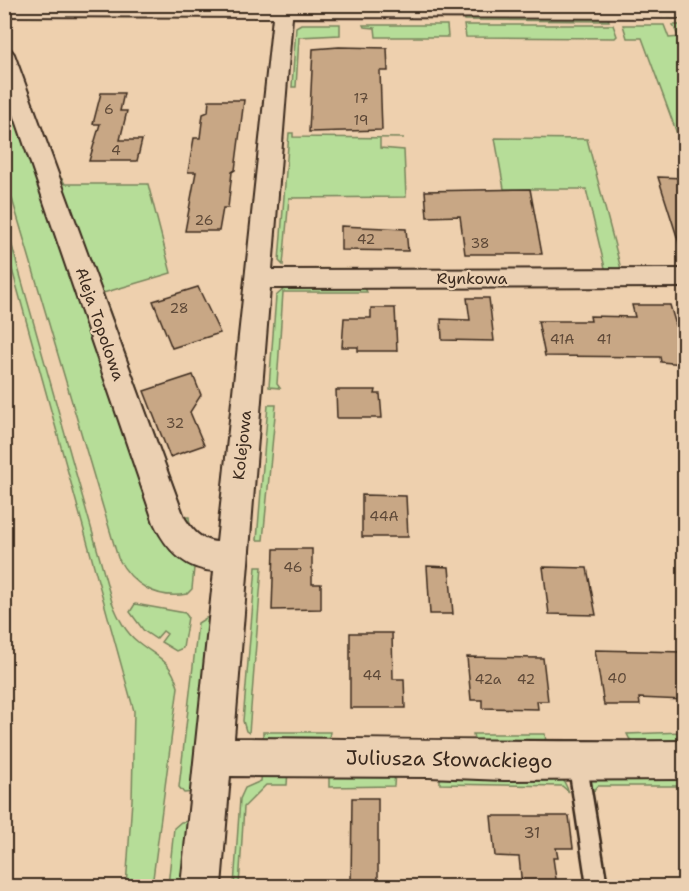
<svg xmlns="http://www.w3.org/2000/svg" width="689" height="891" font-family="'Shantell Sans',sans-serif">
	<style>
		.green { fill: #b6dd98; stroke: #78845b; stroke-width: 1.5 }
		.building { fill: #c8a785; stroke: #3b2a1e; stroke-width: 1.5 }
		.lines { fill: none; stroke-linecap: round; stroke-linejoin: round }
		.lane-casing { stroke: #3b2a1e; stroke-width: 5 }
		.street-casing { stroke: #3b2a1e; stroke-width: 4 }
		.lane { fill: #ebd0b2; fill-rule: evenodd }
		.street { fill: #ebd0b2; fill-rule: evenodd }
		.labels { text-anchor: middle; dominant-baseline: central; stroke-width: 4.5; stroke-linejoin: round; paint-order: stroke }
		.number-label { font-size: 14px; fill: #5e4938 }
		.street-label { font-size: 16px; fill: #3b2a1e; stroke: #ebd0b2 }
		.near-number-label { font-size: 16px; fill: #5e4938 }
		.near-street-label { font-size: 20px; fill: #3b2a1e; stroke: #ebd0b2 }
	</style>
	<rect width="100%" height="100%" fill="#eed0ae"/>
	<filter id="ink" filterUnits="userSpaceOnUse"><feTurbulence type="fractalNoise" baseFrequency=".0167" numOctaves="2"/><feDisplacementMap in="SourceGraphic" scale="12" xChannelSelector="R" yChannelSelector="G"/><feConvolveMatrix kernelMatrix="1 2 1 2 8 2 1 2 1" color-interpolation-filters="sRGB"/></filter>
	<g filter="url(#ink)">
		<path class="green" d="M 463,16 L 608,18 L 609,21 L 464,20 Z
			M 301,24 L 340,24 L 340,35 L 299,37 L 296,87 L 292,87 L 296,27 Z
			M 363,25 L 447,25 L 448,37 L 376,37 L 375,28 L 364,27 Z
			M 464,25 L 613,25 L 617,36 L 615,38 L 466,37 Z
			M 623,25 L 664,25 L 669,38 L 681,37 L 678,36 L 673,25 L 684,25 L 684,139 L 679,139 L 642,38 L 627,38 Z
			M 4,77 L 161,536 C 169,552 178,560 194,568 L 192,589 L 187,594 C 156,600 132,584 118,558 L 5,175 Z
			M 289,133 L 293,133 L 293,137 L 404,138 L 380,138 L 380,148 L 404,150 L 406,197 L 289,198 L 283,265 L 279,261 Z
			M 495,138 L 587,139 L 621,269 L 605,268 L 586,189 L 504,189 Z
			M 62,179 L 65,184 L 148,184 L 171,273 L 103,293 L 185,517 L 189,517 L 190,527 L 187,531 L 58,181 Z
			M 5,221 L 112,602 C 118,617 125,632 138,642 C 158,658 170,659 178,687 L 152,886 L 126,886 L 132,800 L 134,711 L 5,244 Z
			M 285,288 L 365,288 L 367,292 L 283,292 L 277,384 L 280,388 L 269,387 L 276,296 Z
			M 268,405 L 276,405 L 263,540 L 257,540 Z
			M 256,567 L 262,567 L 249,733 L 246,731 L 243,721 Z
			M 135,604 L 185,613 L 188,617 L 183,648 L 176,651 L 161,642 L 167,634 L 163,631 L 156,639 L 144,631 L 130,612 Z
			M 214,617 L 194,792 L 184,793 L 179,787 L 198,623 L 206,618 Z
			M 263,732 L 330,732 L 329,738 L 325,743 L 263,743 Z
			M 684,732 L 684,747 C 668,746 633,753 627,734 Z
			M 473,734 L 545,734 L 547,750 L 475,744 Z
			M 262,769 L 288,770 L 287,785 L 266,785 L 244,807 L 239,886 L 234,886 L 240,799 L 245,788 L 261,781 Z
			M 329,771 L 395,771 L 394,786 L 329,787 Z
			M 440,772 L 560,773 L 569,792 L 562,786 L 440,784 Z
			M 590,773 L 684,774 L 684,786 L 598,786 L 593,792 Z
			M 190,821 L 184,886 L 168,886 L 174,828 L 181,822 Z"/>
		<path class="building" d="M 339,47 L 387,48 L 388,71 L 380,71 L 382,130 L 309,132 L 313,49 Z
			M 101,93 L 124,93 L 120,111 L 127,111 L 120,140 L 142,140 L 137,161 L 89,161 L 100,124 L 93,124 Z
			M 209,100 L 244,100 L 235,170 L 232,172 L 228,208 L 223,208 L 219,231 L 185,231 L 196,172 L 188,172 L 189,166 L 194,138 L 200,138 L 203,114 L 208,112 Z
			M 658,177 L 684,178 L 684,245 L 680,246 Z
			M 530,189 L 542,254 L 465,254 L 460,216 L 427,217 L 425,191 Z
			M 341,226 L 406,229 L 408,251 L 341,250 Z
			M 198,287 L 220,333 L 172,348 L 153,301 Z
			M 467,298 L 489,298 L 494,341 L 442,340 L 441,319 L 470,320 Z
			M 632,305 L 670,305 L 684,352 L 684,364 L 661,362 L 660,357 L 545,356 L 538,321 L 591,321 L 590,316 L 635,317 Z
			M 371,308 L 395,308 L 397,351 L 358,351 L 358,347 L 342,347 L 344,318 L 371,318 Z
			M 193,375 L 201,395 L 190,412 L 204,445 L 170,457 L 144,391 Z
			M 336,390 L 376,390 L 375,394 L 380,394 L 382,418 L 337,418 Z
			M 362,495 L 406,496 L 408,537 L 362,537 Z
			M 274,549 L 312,549 L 312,584 L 321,584 L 321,609 L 272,610 Z
			M 427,566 L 449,567 L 453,614 L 430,614 Z
			M 543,567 L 587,568 L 596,615 L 549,614 Z
			M 350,633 L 392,633 L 393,679 L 404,679 L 405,708 L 350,708 Z
			M 595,650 L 684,652 L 684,700 L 639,698 L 640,705 L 604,705 Z
			M 467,657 L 543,658 L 548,701 L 537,701 L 538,709 L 482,708 L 482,700 L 471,700 Z
			M 352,798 L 378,798 L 378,886 L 351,886 Z
			M 491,816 L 569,816 L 573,848 L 556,848 L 558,858 L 553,858 L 557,886 L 522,886 L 519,857 L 495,856 Z"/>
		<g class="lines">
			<defs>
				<path id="lane" d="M 577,751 L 584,753 L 586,760 L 607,886 L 587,886 L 568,760 L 570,753 Z"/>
				<path id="street" d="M 4,4 L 684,6 L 684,18 L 292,17 L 272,270 L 684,269 L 684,287 L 270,288 L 234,738 C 384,739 534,742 684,741 L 684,779 L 504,780 L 429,777 L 230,776 L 221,886 L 181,886 L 214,571 C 184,569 166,549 154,523 L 4,85 L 4,48 L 11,50 L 14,54 L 184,517 C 192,530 201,541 217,542 L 273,17 L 4,16 Z"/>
			</defs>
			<use href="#lane" class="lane-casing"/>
			<use href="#street" class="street-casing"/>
			<use href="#lane" class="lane"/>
			<use href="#street" class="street"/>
		</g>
	</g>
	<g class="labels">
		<g class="number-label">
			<text x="361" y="98">17</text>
			<text x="109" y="109">6</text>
			<text x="361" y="120">19</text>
			<text x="116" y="150">4</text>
			<text x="204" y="220">26</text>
			<text x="366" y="239">42</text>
			<text x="480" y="243">38</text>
			<text x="179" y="308">28</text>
			<text x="562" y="339">41A</text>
			<text x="604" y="339">41</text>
			<text x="175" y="423">32</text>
			<text x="384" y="516">44A</text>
			<text x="293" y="567">46</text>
			<text x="372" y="675">44</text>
			<text x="617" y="678">40</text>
			<text x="488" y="679">42a</text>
			<text x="526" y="679">42</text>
		</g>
		<g class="street-label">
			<text x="472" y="278">Rynkowa</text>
			<text transform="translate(100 324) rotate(71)">Aleja Topolowa</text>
			<text transform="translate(242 445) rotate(-84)">Kolejowa</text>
		</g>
		<g class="near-number-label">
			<text x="532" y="832">31</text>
		</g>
		<g class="near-street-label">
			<text transform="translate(449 759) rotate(1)">Juliusza Słowackiego</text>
		</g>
	</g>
	<rect width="689" height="891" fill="none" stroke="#ebd0b2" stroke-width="24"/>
	<rect x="12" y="12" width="665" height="867" fill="none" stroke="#3b2a1e" stroke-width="2" filter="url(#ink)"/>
</svg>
